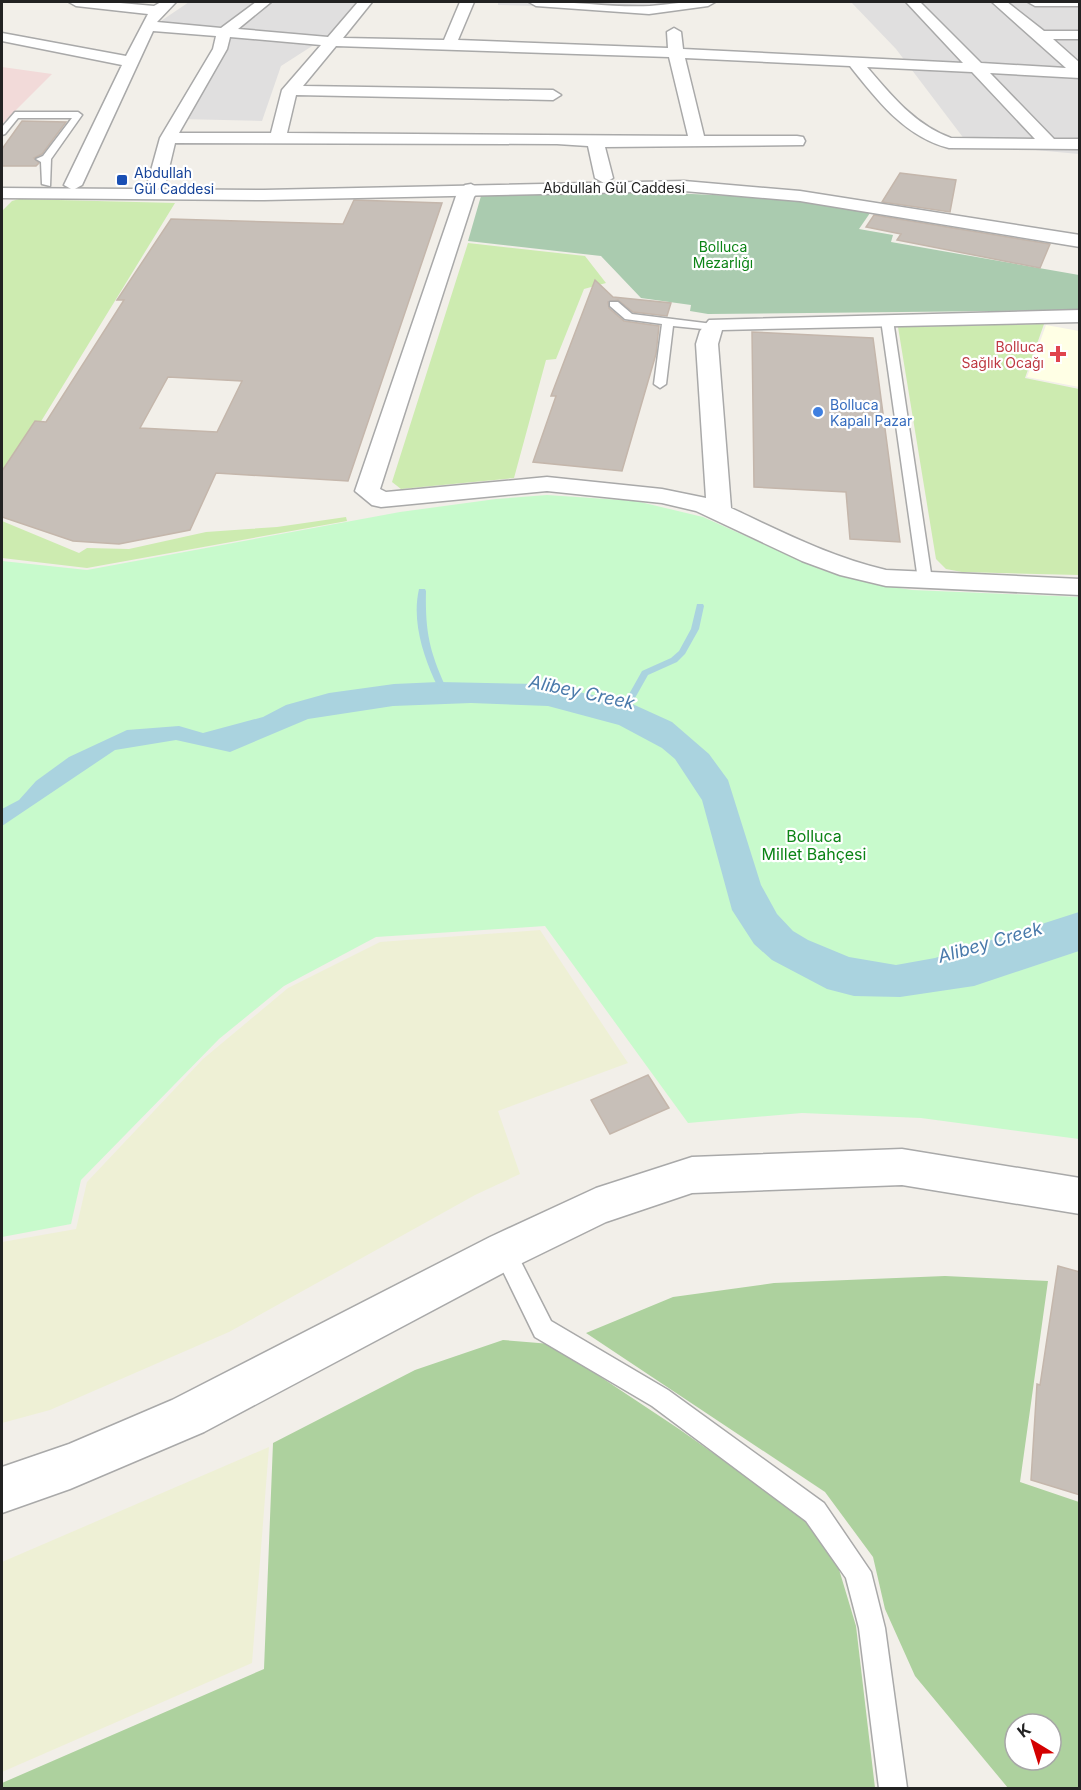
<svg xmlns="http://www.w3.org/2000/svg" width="1081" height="1790" font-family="Inter,sans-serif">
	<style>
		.residential { fill: #e0dfdf }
		.commercial { fill: #f2dad9 }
		.education { fill: #ffffe5 }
		.farmland { fill: #eef0d5 }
		.grass { fill: #cdebb0 }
		.forest { fill: #add19e; fill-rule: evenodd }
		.cemetery { fill: #aacbaf }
		.park { fill: #c8facc }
		.water { fill: #aad3df }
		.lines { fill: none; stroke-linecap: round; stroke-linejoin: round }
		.stream { fill: #aad3df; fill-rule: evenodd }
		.building { fill: #c7bfb8; stroke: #c4b6ab; stroke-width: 1.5; fill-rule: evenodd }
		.service-casing { stroke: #a9a9a9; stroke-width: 3 }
		.minor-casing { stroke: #a9a9a9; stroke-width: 3 }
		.tertiary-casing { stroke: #a9a9a9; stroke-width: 3 }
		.service { fill: #fff; fill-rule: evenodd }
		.minor { fill: #fff; fill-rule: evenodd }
		.tertiary { fill: #fff; fill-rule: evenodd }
		.transit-dot { fill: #1a4fb4; stroke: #fff; stroke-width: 2 }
		.health-dot { fill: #e0444e; stroke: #fff; stroke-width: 2 }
		.shop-dot { fill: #3f7fe0; stroke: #fff; stroke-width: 2 }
		.labels { text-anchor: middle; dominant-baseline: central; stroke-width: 4.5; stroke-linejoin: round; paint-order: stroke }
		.far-transit-label { font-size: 14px; fill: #164399; stroke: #fff; text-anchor: start }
		.far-street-label { font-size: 14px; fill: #222; stroke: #fff }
		.far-park-label { font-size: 14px; fill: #0c8416; stroke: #fff }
		.far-health-label { font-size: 14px; fill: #be3a42; stroke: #fff; text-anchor: end }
		.far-shop-label { font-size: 14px; fill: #366cbe; stroke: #fff; text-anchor: start }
		.park-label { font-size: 16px; fill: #0c8416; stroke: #fff }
		.water-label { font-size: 18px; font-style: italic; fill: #4a7aab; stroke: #fff }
	</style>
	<rect width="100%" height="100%" fill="#f2efe9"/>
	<path class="residential" d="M 189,2 L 358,2 L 334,32 L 281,66 L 262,121 L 180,119 L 231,27 L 155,25 Z
		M 498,2 L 708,2 L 659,9 L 498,5 Z
		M 851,2 L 1079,2 L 1079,154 L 968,144 L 896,49 Z"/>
	<path class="commercial" d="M 2,67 L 52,74 L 2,124 Z"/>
	<path class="education" d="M 1046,325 L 1079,331 L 1079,387 L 1027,377 Z"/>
	<path class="farmland" d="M 540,930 L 628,1063 L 498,1111 L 520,1174 L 475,1195 L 229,1332 L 50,1410 L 2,1423 L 2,1242 L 76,1229 L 87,1182 L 203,1059 L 288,988 L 380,942 Z
		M 269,1447 L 252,1663 L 2,1772 L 2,1562 Z"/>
	<path class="grass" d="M 19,199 L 175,203 L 2,485 L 2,211 L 12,201 Z
		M 468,243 L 585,256 L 606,283 L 584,289 L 556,359 L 546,360 L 514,478 L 401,489 L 392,482 Z
		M 1044,324 L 1025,378 L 1079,389 L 1079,575 L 962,572 L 946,569 L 936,559 L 898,327 Z
		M 346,517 L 347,521 L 87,568 L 2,558 L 2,521 L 79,553 L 87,548 L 129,549 L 206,532 L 277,527 Z"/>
	<path class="forest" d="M 945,1276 L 1048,1281 L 1020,1482 L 1079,1502 L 1079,1788 L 1008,1788 L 915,1676 L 885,1609 L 873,1557 L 825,1492 L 586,1333 L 673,1297 L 774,1283 ZM 1015,1724 L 1051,1724 L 1051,1760 L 1015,1760 Z
		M 503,1340 L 551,1344 L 679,1429 L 815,1525 L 838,1566 L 856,1626 L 875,1788 L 2,1788 L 2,1783 L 264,1669 L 273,1443 L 415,1370 Z"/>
	<path class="cemetery" d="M 625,191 L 780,198 L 870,213 L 859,229 L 893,235 L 891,242 L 1079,275 L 1079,310 L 708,314 L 690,311 L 691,305 L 641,298 L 601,256 L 468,241 L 481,196 Z"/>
	<path class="park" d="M 547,495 L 636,501 L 703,517 L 822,570 L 873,584 L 912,590 L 1079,597 L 1079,1139 L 921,1118 L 802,1113 L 688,1123 L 545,926 L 376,937 L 284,986 L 219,1039 L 81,1180 L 71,1224 L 2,1237 L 2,561 L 87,570 L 400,512 L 496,499 Z"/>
	<path class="water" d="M 439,682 L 539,684 L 628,702 L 672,722 L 709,754 L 728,780 L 761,885 L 777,914 L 793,931 L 808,940 L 849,957 L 896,965 L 935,958 L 1079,912 L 1079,951 L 974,986 L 900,997 L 854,996 L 827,989 L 772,960 L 754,944 L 732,910 L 702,800 L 675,759 L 662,748 L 619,725 L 548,706 L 471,703 L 393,706 L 308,719 L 230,752 L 176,740 L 115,750 L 2,826 L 2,809 L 19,800 L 36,781 L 69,757 L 127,730 L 179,726 L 203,733 L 263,717 L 286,705 L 329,693 L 394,684 Z"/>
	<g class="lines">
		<path class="stream" d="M 419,589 L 425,589 L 426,591 C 425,634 430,653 448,692 L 444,695 C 439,691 437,685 434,679 C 422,652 412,619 419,589 Z
			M 697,604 L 703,604 L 704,606 L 699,629 L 685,654 L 677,662 L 648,675 L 626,714 L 620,714 L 619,712 L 642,671 L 671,658 L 679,651 L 691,629 Z"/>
	</g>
	<path class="building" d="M 22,121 L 66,122 L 42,154 L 34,158 L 39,163 L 36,166 L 2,166 L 2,149 Z
		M 900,173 L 956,180 L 950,212 L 882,202 Z
		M 354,200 L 442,203 L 348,481 L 216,473 L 190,530 L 119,544 L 73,541 L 2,517 L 2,471 L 35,421 L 46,422 L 124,300 L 117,300 L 171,219 L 343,224 ZM 168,377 L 242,381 L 217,432 L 140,428 Z
		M 874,215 L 1050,244 L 1040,268 L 897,240 L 901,234 L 866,227 Z
		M 595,280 L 613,297 L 671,303 L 667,316 L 633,312 L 618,300 L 608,302 L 609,308 L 624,321 L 659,326 L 656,354 L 622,471 L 533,462 L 556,396 L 551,396 Z
		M 752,332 L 873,338 L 900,542 L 850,539 L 846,492 L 754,487 Z
		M 648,1075 L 669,1108 L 610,1134 L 591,1100 Z
		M 1058,1266 L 1080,1272 L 1080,1495 L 1031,1480 L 1037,1384 L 1040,1385 Z"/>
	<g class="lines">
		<defs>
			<path id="service" d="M 15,112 L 78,112 L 82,115 L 51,159 L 50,186 L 42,184 L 41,162 L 36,159 L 43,156 L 72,118 L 18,118 L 5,134 L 2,135 L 2,127 Z
				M 610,302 L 618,302 L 632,314 L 713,324 L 719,327 L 713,330 L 673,326 L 666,384 L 660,388 L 654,384 L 662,324 L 625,319 L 610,306 Z
				M 887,317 L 893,320 L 932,580 L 925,584 L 918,580 L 881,320 Z
				M 504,1240 L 512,1244 L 551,1321 L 668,1390 L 824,1503 L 871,1572 L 885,1628 L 907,1788 L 879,1788 L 859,1628 L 846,1578 L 806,1521 L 652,1406 L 535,1337 L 493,1251 L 496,1244 Z"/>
			<path id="minor" d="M 69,2 L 109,2 L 154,6 L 161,2 L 176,2 L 157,22 L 221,28 L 256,2 L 271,2 L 238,29 L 328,37 L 358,2 L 372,2 L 343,38 L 444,40 L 460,2 L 474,2 L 458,40 L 668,48 L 667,32 L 674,28 L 681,32 L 683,49 L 963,63 L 906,2 L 920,2 L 981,63 L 1066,68 L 992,2 L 1007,2 L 1044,31 L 1080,31 L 1080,39 L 1053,39 L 1080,63 L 1080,78 L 990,73 L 1054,139 L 1080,139 L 1080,149 L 949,148 C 905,137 877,100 850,66 L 685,58 L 704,136 L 797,136 L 803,137 L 805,141 L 803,145 L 605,147 L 613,178 L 604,183 L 595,178 L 588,146 L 557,144 L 175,143 L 165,185 L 156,190 L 147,185 L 160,138 L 213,49 L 216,36 L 153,31 L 82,185 L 73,190 L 64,185 L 122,65 L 2,41 L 2,33 L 126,56 L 148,14 L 76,6 ZM 230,37 L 321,45 L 282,90 L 271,133 L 179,133 L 227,49 ZM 336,46 L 669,57 L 688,136 L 287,133 L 296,95 L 553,100 L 561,95 L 553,90 L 303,86 ZM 867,67 L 972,72 L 1035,139 L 951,138 C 915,125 891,95 867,67 Z
				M 529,2 C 569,0 610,8 650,6 C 672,4 693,0 715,2 L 708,6 L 649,14 L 536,6 Z
				M 1028,2 L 1080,2 L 1080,6 L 1035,6 Z
				M 471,184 L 480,189 L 474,197 L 380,489 L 386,492 L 547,477 L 662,489 L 706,498 L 696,344 L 700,331 L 709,320 L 1080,310 L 1080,322 L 722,330 L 718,344 L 731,508 C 782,532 831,557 886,570 L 1080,579 L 1080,595 L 886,586 L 840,575 L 802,561 L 696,511 L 662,503 L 547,491 L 381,507 L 372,505 L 355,491 L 456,196 L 465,185 Z
				M 902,1149 L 1080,1178 L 1080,1214 L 902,1185 L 692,1193 L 606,1222 L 518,1265 L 204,1432 L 70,1489 L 2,1513 L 2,1467 L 69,1444 L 172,1400 L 490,1237 L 596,1188 L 692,1157 Z"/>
			<path id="tertiary" d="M 684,181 L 800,191 L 1080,235 L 1080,247 L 800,201 L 684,191 L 264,200 L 2,198 L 2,188 L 264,190 Z"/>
		</defs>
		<use href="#service" class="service-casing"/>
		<use href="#minor" class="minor-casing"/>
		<use href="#tertiary" class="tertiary-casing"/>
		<use href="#service" class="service"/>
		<use href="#minor" class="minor"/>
		<use href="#tertiary" class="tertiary"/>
	</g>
	<rect class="transit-dot" x="116" y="174" width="12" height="12" rx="3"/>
	<path class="health-dot" d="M1055 345h6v6h6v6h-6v6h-6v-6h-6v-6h6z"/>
	<circle class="shop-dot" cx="818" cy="412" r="6"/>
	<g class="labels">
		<g class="far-transit-label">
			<text x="134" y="172">Abdullah<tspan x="134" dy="16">Gül Caddesi</tspan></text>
		</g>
		<g class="far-street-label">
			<text x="614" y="187">Abdullah Gül Caddesi</text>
		</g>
		<g class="far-park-label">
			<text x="723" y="246">Bolluca<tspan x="723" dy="16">Mezarlığı</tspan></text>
		</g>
		<g class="far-health-label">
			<text x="1044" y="346">Bolluca<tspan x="1044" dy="16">Sağlık Ocağı</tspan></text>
		</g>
		<g class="far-shop-label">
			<text x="830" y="404">Bolluca<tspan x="830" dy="16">Kapalı Pazar</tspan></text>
		</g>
		<g class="park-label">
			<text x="814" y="836">Bolluca<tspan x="814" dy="18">Millet Bahçesi</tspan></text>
		</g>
		<g class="water-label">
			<text transform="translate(582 692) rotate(12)">Alibey Creek</text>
			<text transform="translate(990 942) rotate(-16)">Alibey Creek</text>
		</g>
	</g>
	<rect width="1081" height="1790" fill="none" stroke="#222222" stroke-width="6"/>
	<g transform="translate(1033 1742) rotate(322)"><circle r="28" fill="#ffffff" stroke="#a7a7a7" stroke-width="1.5"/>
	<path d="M0-4.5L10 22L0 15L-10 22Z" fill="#d40000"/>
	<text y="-9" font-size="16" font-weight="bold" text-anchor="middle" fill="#222222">K</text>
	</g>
</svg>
